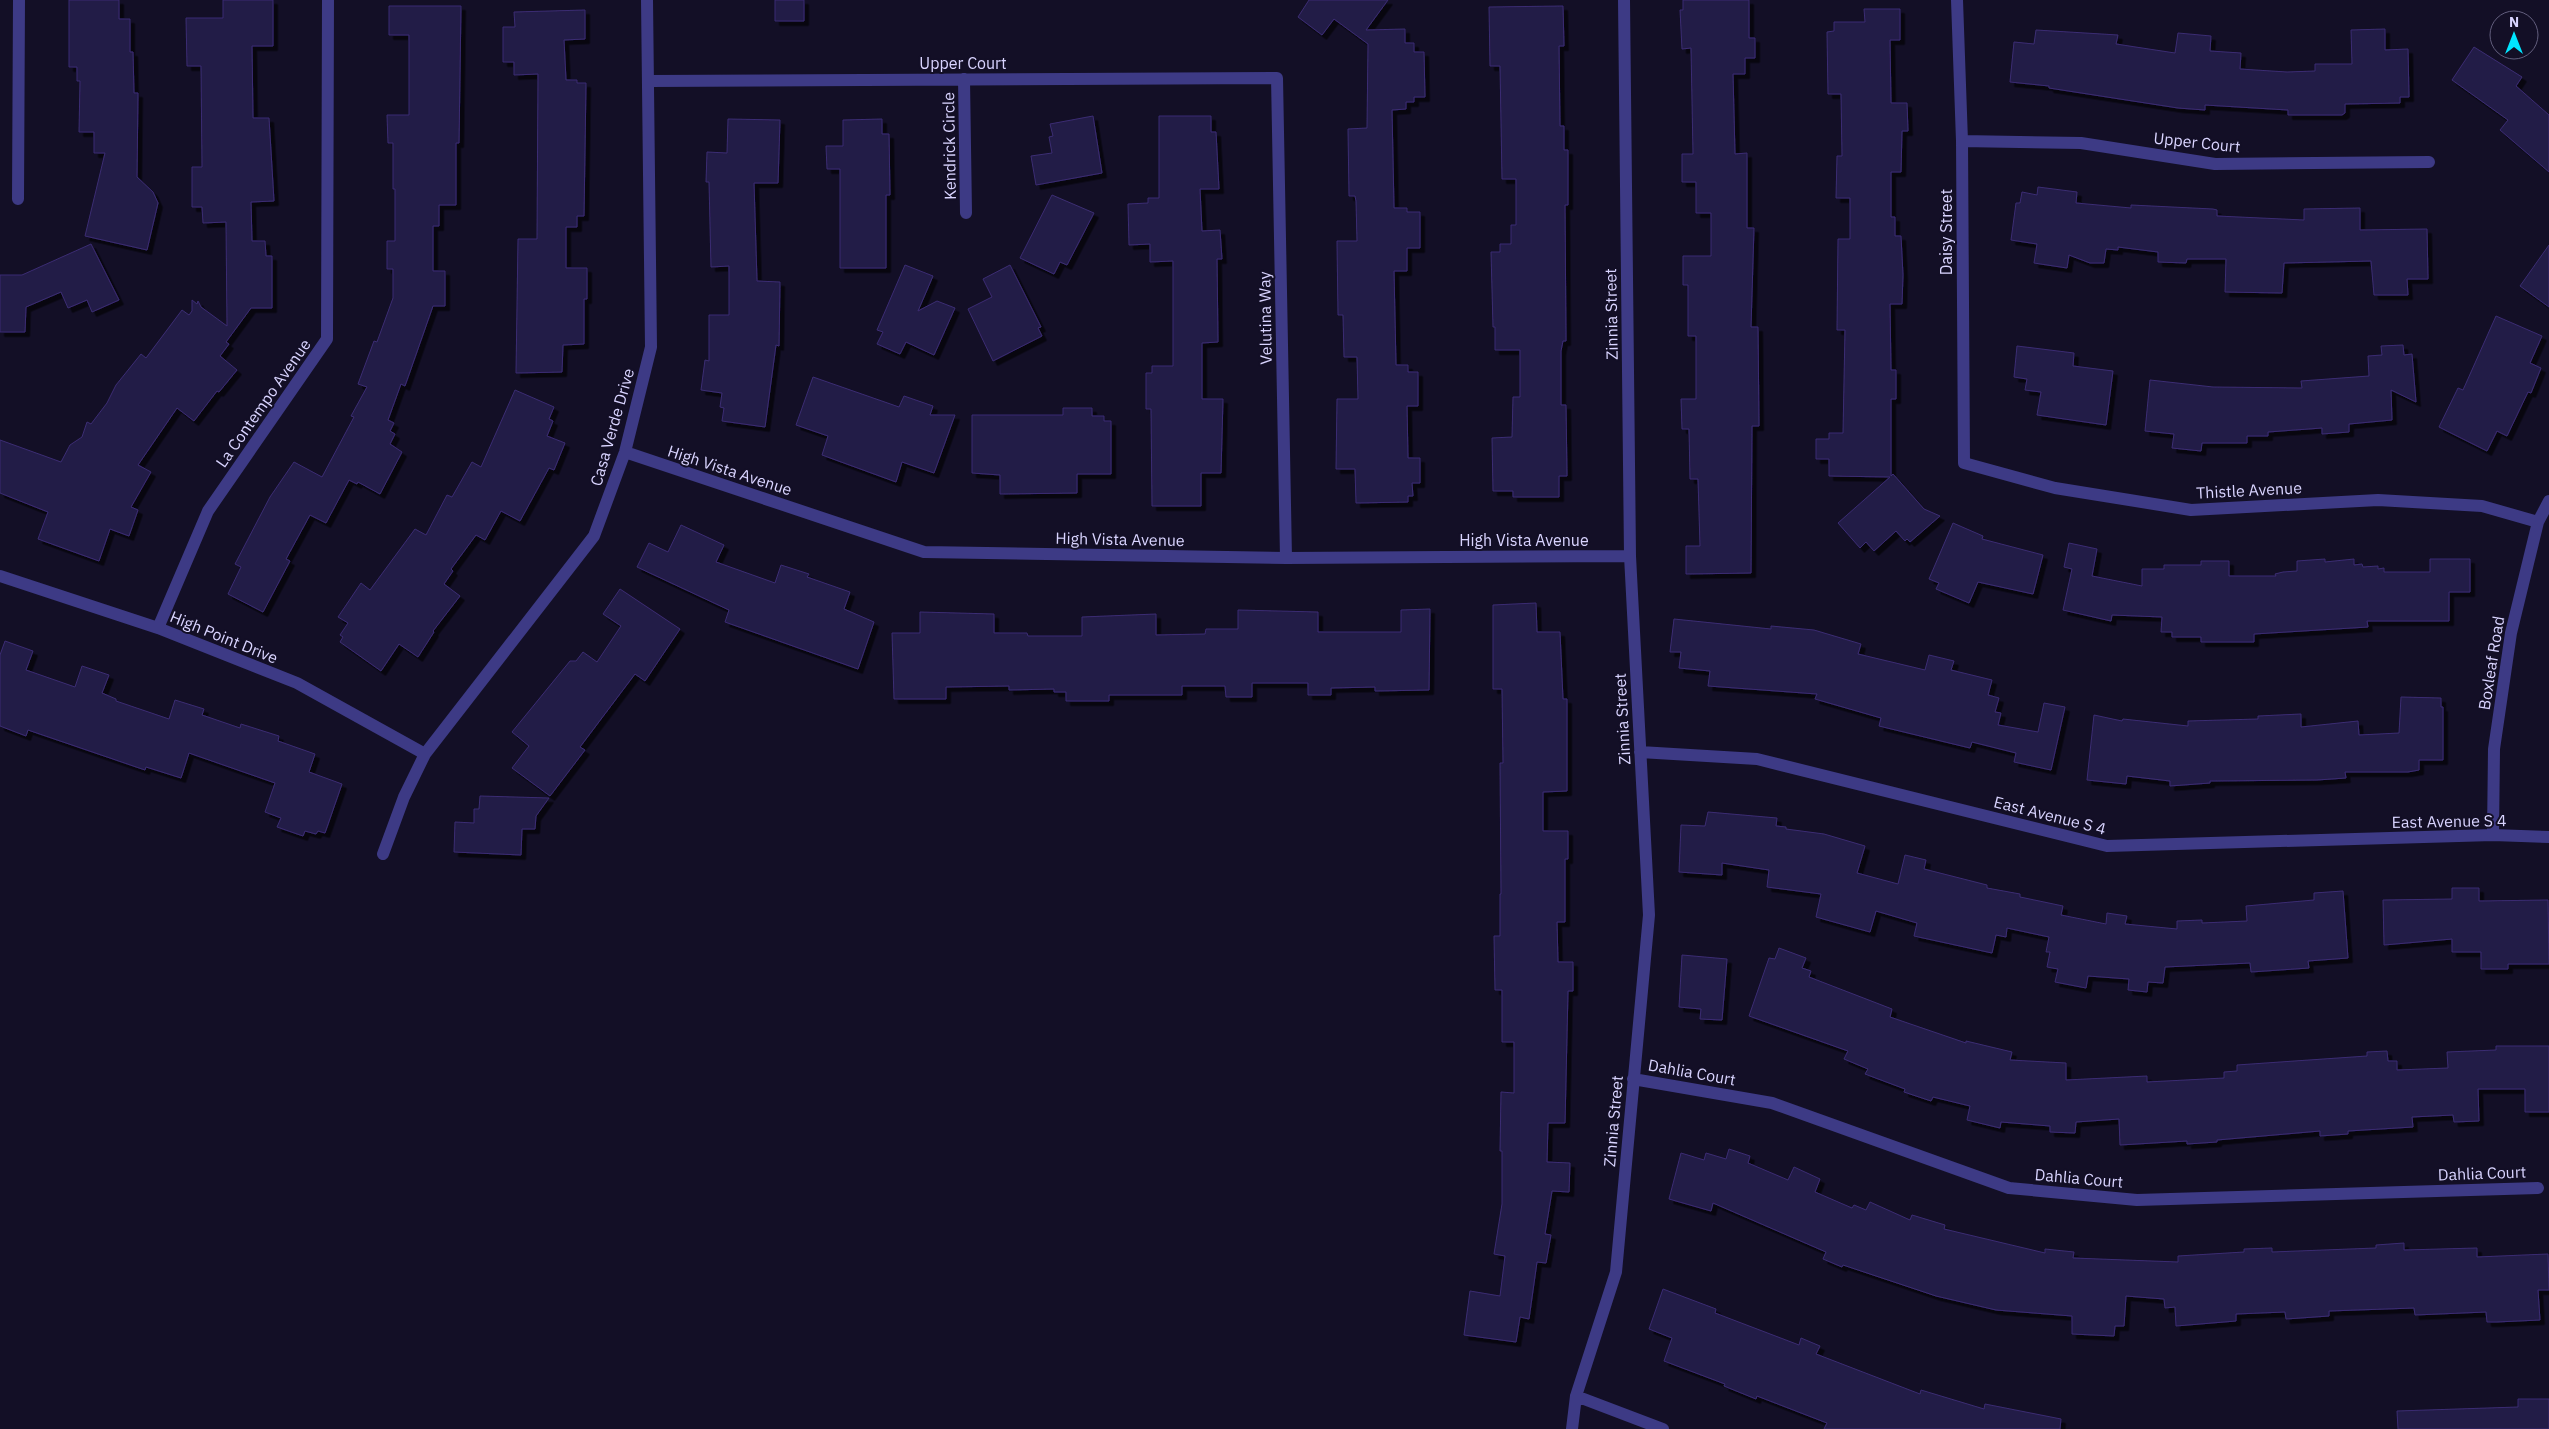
<svg xmlns="http://www.w3.org/2000/svg" width="2549" height="1429" font-family="'IBM Plex Sans',sans-serif">
	<style>
		.building { fill: #241b47; stroke: #3b2d73; filter: url(#shadow) }
		.lines { fill: none; stroke-linecap: round; stroke-linejoin: round }
		.street { stroke: #3d3a85; stroke-width: 12 }
		.labels { text-anchor: middle; dominant-baseline: central; stroke-width: 4; stroke-linejoin: round; paint-order: stroke }
		.street-label { font-size: 16px; fill: #d9d4ff; stroke: #130f26 }
	</style>
	<defs>
		<filter id="shadow"><feDropShadow dx="4.5" dy="4.5" stdDeviation="0" flood-color="#0009"/></filter>
	</defs>
	<rect width="100%" height="100%" fill="#130f26"/>
	<path class="building" d="M 69,0 L 119,0 L 119,19 L 130,19 L 130,52 L 133,52 L 134,93 L 138,93 L 137,177 L 153,192 L 158,203 L 147,250 L 85,236 L 105,153 L 94,153 L 94,132 L 79,132 L 80,81 L 77,81 L 77,67 L 69,67 Z
		M 223,0 L 273,0 L 273,46 L 252,46 L 253,118 L 269,118 L 274,201 L 251,202 L 252,241 L 265,241 L 266,256 L 272,256 L 272,308 L 251,308 L 226,342 L 229,344 L 220,356 L 237,370 L 219,392 L 217,391 L 194,421 L 177,408 L 138,465 L 151,472 L 131,507 L 138,510 L 129,536 L 110,529 L 99,561 L 38,539 L 48,512 L 0,493 L 0,440 L 61,462 L 70,445 L 82,437 L 87,422 L 91,424 L 107,403 L 116,385 L 141,354 L 146,358 L 182,310 L 189,315 L 192,311 L 192,300 L 197,304 L 198,301 L 201,307 L 227,326 L 226,222 L 203,223 L 202,207 L 192,207 L 192,167 L 202,167 L 201,66 L 187,66 L 186,18 L 223,18 Z
		M 775,0 L 804,0 L 804,21 L 775,21 Z
		M 1309,0 L 1388,0 L 1366,30 L 1405,29 L 1405,43 L 1414,43 L 1414,52 L 1424,52 L 1425,97 L 1414,97 L 1414,102 L 1406,102 L 1406,109 L 1392,110 L 1394,208 L 1407,208 L 1407,212 L 1420,212 L 1420,248 L 1407,248 L 1407,271 L 1394,271 L 1396,365 L 1408,365 L 1408,372 L 1418,372 L 1418,406 L 1407,406 L 1408,458 L 1420,458 L 1420,483 L 1412,483 L 1413,496 L 1408,496 L 1408,502 L 1356,503 L 1355,469 L 1336,469 L 1337,399 L 1358,399 L 1357,357 L 1344,357 L 1343,315 L 1338,315 L 1337,241 L 1357,241 L 1356,201 L 1355,196 L 1349,196 L 1348,129 L 1367,128 L 1368,44 L 1334,19 L 1322,35 L 1298,17 Z
		M 1683,0 L 1749,0 L 1749,38 L 1755,38 L 1755,58 L 1745,58 L 1745,74 L 1733,74 L 1735,154 L 1747,153 L 1747,228 L 1754,228 L 1751,327 L 1758,327 L 1759,426 L 1752,426 L 1751,573 L 1686,574 L 1686,546 L 1700,546 L 1698,479 L 1690,479 L 1689,429 L 1682,429 L 1681,399 L 1696,399 L 1696,336 L 1688,336 L 1688,285 L 1683,285 L 1683,256 L 1711,256 L 1711,213 L 1696,213 L 1696,182 L 1682,182 L 1682,154 L 1693,154 L 1691,48 L 1682,49 L 1680,10 L 1683,10 Z
		M 389,6 L 461,6 L 459,143 L 456,143 L 456,205 L 439,205 L 439,226 L 433,226 L 433,271 L 445,271 L 445,306 L 433,306 L 405,386 L 401,384 L 388,420 L 394,423 L 390,431 L 395,434 L 390,444 L 402,452 L 380,494 L 358,482 L 357,484 L 349,480 L 326,523 L 310,515 L 286,559 L 290,561 L 263,612 L 228,594 L 241,567 L 235,564 L 270,497 L 294,462 L 322,477 L 354,417 L 351,416 L 367,387 L 358,384 L 374,341 L 377,342 L 393,298 L 393,269 L 387,269 L 387,241 L 395,241 L 395,189 L 393,189 L 393,143 L 388,143 L 387,115 L 409,115 L 409,35 L 389,35 Z
		M 1563,6 L 1564,46 L 1559,46 L 1560,126 L 1564,126 L 1564,150 L 1568,150 L 1568,205 L 1565,205 L 1566,341 L 1563,341 L 1561,351 L 1561,405 L 1566,405 L 1567,476 L 1559,476 L 1559,497 L 1513,497 L 1513,491 L 1493,491 L 1492,438 L 1512,437 L 1513,397 L 1520,397 L 1520,350 L 1495,350 L 1495,327 L 1493,327 L 1491,252 L 1500,252 L 1500,244 L 1511,244 L 1511,225 L 1516,225 L 1516,179 L 1502,179 L 1500,66 L 1490,66 L 1489,7 Z
		M 1864,9 L 1900,9 L 1900,40 L 1890,40 L 1891,103 L 1907,103 L 1908,131 L 1902,131 L 1901,172 L 1891,172 L 1891,217 L 1895,217 L 1895,236 L 1901,236 L 1903,275 L 1902,304 L 1890,304 L 1891,370 L 1896,370 L 1896,399 L 1891,399 L 1891,476 L 1893,474 L 1924,509 L 1940,516 L 1910,542 L 1907,539 L 1905,541 L 1896,531 L 1874,551 L 1866,542 L 1860,548 L 1838,523 L 1890,477 L 1829,476 L 1829,459 L 1816,459 L 1816,439 L 1829,439 L 1829,433 L 1843,433 L 1845,330 L 1837,330 L 1838,239 L 1850,239 L 1850,198 L 1836,198 L 1837,156 L 1842,156 L 1841,94 L 1828,94 L 1827,32 L 1834,31 L 1834,22 L 1865,22 Z
		M 585,10 L 585,39 L 564,40 L 566,80 L 577,80 L 577,83 L 586,83 L 584,216 L 577,216 L 577,227 L 566,227 L 566,268 L 587,268 L 587,299 L 584,299 L 584,344 L 563,345 L 562,372 L 516,373 L 518,239 L 537,239 L 538,74 L 514,75 L 514,62 L 503,62 L 503,27 L 515,27 L 514,12 Z
		M 2385,29 L 2385,50 L 2408,49 L 2409,97 L 2400,97 L 2400,103 L 2345,104 L 2345,113 L 2342,115 L 2288,115 L 2288,110 L 2205,105 L 2205,110 L 2178,108 L 2049,88 L 2049,86 L 2010,82 L 2014,42 L 2034,44 L 2036,30 L 2118,35 L 2116,44 L 2175,53 L 2178,33 L 2211,36 L 2210,51 L 2241,53 L 2240,69 L 2287,72 L 2315,71 L 2315,64 L 2352,64 L 2351,30 Z
		M 2474,47 L 2522,77 L 2516,86 L 2549,115 L 2549,172 L 2500,130 L 2508,120 L 2452,80 Z
		M 1093,116 L 1102,173 L 1036,185 L 1031,156 L 1052,153 L 1049,137 L 1053,136 L 1050,124 Z
		M 1159,116 L 1211,116 L 1211,132 L 1216,132 L 1219,189 L 1200,189 L 1202,231 L 1220,230 L 1222,259 L 1217,259 L 1218,342 L 1202,343 L 1202,399 L 1223,399 L 1221,473 L 1201,473 L 1201,506 L 1152,506 L 1151,409 L 1146,409 L 1146,373 L 1152,373 L 1152,366 L 1173,366 L 1173,261 L 1150,262 L 1150,244 L 1129,245 L 1128,204 L 1148,203 L 1148,198 L 1159,198 Z
		M 728,119 L 780,120 L 778,183 L 754,183 L 757,281 L 780,282 L 779,346 L 776,345 L 765,427 L 722,421 L 724,408 L 720,407 L 722,393 L 701,390 L 705,360 L 709,361 L 709,315 L 729,315 L 729,266 L 711,267 L 709,182 L 706,182 L 707,152 L 727,153 Z
		M 882,119 L 882,134 L 889,134 L 890,195 L 886,195 L 886,268 L 840,268 L 840,169 L 827,169 L 826,146 L 843,146 L 843,120 Z
		M 2038,187 L 2077,192 L 2076,203 L 2131,208 L 2131,205 L 2213,209 L 2217,210 L 2217,216 L 2304,220 L 2304,209 L 2360,208 L 2360,230 L 2427,229 L 2428,279 L 2407,279 L 2408,295 L 2374,295 L 2371,261 L 2284,263 L 2282,293 L 2225,292 L 2226,259 L 2187,259 L 2186,263 L 2158,262 L 2158,252 L 2118,247 L 2118,250 L 2106,249 L 2104,263 L 2090,263 L 2069,255 L 2067,268 L 2034,263 L 2037,244 L 2011,240 L 2016,203 L 2020,203 L 2022,192 L 2037,195 Z
		M 1052,195 L 1094,213 L 1067,265 L 1060,262 L 1054,274 L 1020,258 Z
		M 91,244 L 119,300 L 92,312 L 87,300 L 68,308 L 61,292 L 26,307 L 25,332 L 0,332 L 0,275 L 22,275 Z
		M 2549,245 L 2549,307 L 2520,286 Z
		M 905,265 L 933,276 L 918,311 L 937,301 L 955,308 L 934,355 L 906,342 L 900,354 L 877,344 L 883,332 L 877,330 Z
		M 1010,265 L 1041,327 L 1038,328 L 1042,336 L 993,361 L 968,309 L 992,297 L 983,279 Z
		M 2496,316 L 2542,336 L 2530,363 L 2541,368 L 2531,393 L 2528,392 L 2507,436 L 2497,431 L 2487,451 L 2439,427 L 2458,388 L 2463,390 Z
		M 2403,345 L 2404,355 L 2412,354 L 2416,402 L 2391,390 L 2392,420 L 2349,424 L 2349,432 L 2322,434 L 2322,428 L 2268,432 L 2268,436 L 2247,436 L 2247,443 L 2202,443 L 2201,451 L 2172,448 L 2174,434 L 2145,431 L 2150,380 L 2213,387 L 2302,388 L 2301,381 L 2369,376 L 2368,356 L 2382,355 L 2381,346 Z
		M 2017,346 L 2074,353 L 2073,366 L 2113,371 L 2106,425 L 2037,415 L 2041,392 L 2025,390 L 2027,379 L 2014,377 Z
		M 813,377 L 899,407 L 904,396 L 933,406 L 930,415 L 955,415 L 934,473 L 902,462 L 896,482 L 822,455 L 828,436 L 796,425 Z
		M 515,390 L 554,407 L 549,419 L 553,421 L 547,436 L 565,443 L 554,470 L 549,468 L 520,521 L 501,511 L 485,540 L 476,535 L 451,569 L 453,571 L 444,584 L 460,596 L 433,631 L 434,632 L 418,657 L 399,644 L 381,671 L 340,642 L 343,637 L 340,635 L 348,623 L 338,617 L 361,583 L 370,590 L 415,529 L 426,535 L 447,495 L 452,497 L 472,462 L 481,467 Z
		M 1063,408 L 1092,408 L 1092,416 L 1104,416 L 1104,421 L 1111,421 L 1111,474 L 1077,474 L 1077,493 L 1000,494 L 1000,475 L 972,473 L 972,415 L 1063,415 Z
		M 1953,523 L 1983,536 L 1982,539 L 2043,555 L 2033,594 L 1978,582 L 1969,603 L 1936,589 L 1939,583 L 1929,579 Z
		M 681,525 L 724,545 L 716,562 L 775,583 L 781,565 L 809,574 L 807,577 L 850,592 L 844,609 L 874,622 L 858,669 L 725,622 L 729,610 L 637,567 L 649,543 L 668,552 Z
		M 2069,543 L 2097,549 L 2092,576 L 2142,586 L 2142,569 L 2164,569 L 2164,565 L 2201,565 L 2201,561 L 2229,561 L 2229,576 L 2276,576 L 2275,574 L 2283,572 L 2297,571 L 2297,561 L 2325,559 L 2325,562 L 2354,559 L 2354,565 L 2362,564 L 2363,567 L 2378,566 L 2378,569 L 2384,568 L 2384,572 L 2430,572 L 2430,559 L 2470,559 L 2470,592 L 2449,592 L 2449,621 L 2367,621 L 2368,627 L 2254,634 L 2254,642 L 2201,642 L 2201,637 L 2172,637 L 2172,632 L 2161,632 L 2162,617 L 2112,615 L 2111,621 L 2063,610 L 2072,569 L 2064,567 Z
		M 620,589 L 680,629 L 645,681 L 635,674 L 580,747 L 585,750 L 550,796 L 512,768 L 529,746 L 512,732 L 570,661 L 576,661 L 583,652 L 597,662 L 621,626 L 603,614 Z
		M 1536,603 L 1537,632 L 1560,632 L 1563,699 L 1567,699 L 1567,791 L 1543,792 L 1543,831 L 1568,831 L 1568,859 L 1565,859 L 1565,922 L 1557,922 L 1558,962 L 1573,962 L 1573,991 L 1568,991 L 1565,1123 L 1548,1123 L 1547,1162 L 1570,1163 L 1569,1192 L 1552,1191 L 1545,1234 L 1551,1235 L 1546,1263 L 1537,1262 L 1529,1319 L 1520,1317 L 1516,1342 L 1464,1335 L 1470,1291 L 1500,1296 L 1505,1256 L 1494,1254 L 1502,1204 L 1502,1151 L 1500,1151 L 1501,1092 L 1514,1093 L 1514,1042 L 1502,1042 L 1502,990 L 1495,990 L 1494,936 L 1500,936 L 1500,894 L 1501,894 L 1500,763 L 1503,763 L 1502,689 L 1493,689 L 1493,605 Z
		M 1430,609 L 1429,690 L 1375,691 L 1375,687 L 1331,688 L 1331,695 L 1308,695 L 1308,683 L 1252,683 L 1252,697 L 1226,697 L 1225,686 L 1182,686 L 1182,695 L 1109,695 L 1109,701 L 1066,701 L 1066,692 L 1054,692 L 1054,689 L 1009,690 L 1009,686 L 946,687 L 946,699 L 894,699 L 892,633 L 920,633 L 920,612 L 994,614 L 994,633 L 1027,633 L 1028,636 L 1082,636 L 1082,617 L 1156,614 L 1156,635 L 1205,634 L 1206,629 L 1238,629 L 1238,610 L 1318,612 L 1318,632 L 1401,632 L 1401,610 Z
		M 1674,619 L 1771,629 L 1771,626 L 1814,630 L 1861,644 L 1858,654 L 1925,670 L 1929,655 L 1954,661 L 1951,670 L 1992,680 L 1988,695 L 1999,698 L 1995,712 L 2001,713 L 1998,725 L 2038,732 L 2044,703 L 2065,707 L 2051,770 L 2014,762 L 2016,753 L 1972,742 L 1970,748 L 1879,726 L 1881,718 L 1815,699 L 1817,694 L 1708,686 L 1710,671 L 1679,668 L 1681,652 L 1670,652 Z
		M 5,641 L 33,651 L 26,670 L 75,687 L 82,666 L 109,675 L 102,693 L 116,699 L 116,701 L 169,719 L 175,700 L 204,709 L 202,715 L 240,728 L 241,724 L 279,736 L 278,741 L 315,754 L 309,772 L 342,784 L 325,833 L 318,831 L 316,834 L 305,831 L 303,836 L 277,827 L 281,818 L 265,812 L 275,783 L 189,753 L 181,778 L 146,767 L 145,770 L 28,730 L 26,736 L 0,726 L 0,655 Z
		M 2401,697 L 2441,698 L 2441,707 L 2443,707 L 2443,760 L 2419,760 L 2419,770 L 2408,772 L 2345,772 L 2346,778 L 2317,780 L 2210,781 L 2210,783 L 2170,786 L 2170,781 L 2127,776 L 2126,784 L 2087,780 L 2094,715 L 2122,721 L 2123,719 L 2188,726 L 2188,721 L 2258,719 L 2258,716 L 2301,714 L 2301,727 L 2358,721 L 2359,735 L 2399,733 Z
		M 480,796 L 549,798 L 536,816 L 535,829 L 522,829 L 521,855 L 454,852 L 455,822 L 474,823 L 474,809 L 479,809 Z
		M 1708,812 L 1777,818 L 1776,826 L 1786,827 L 1786,829 L 1824,834 L 1865,846 L 1857,873 L 1898,884 L 1905,855 L 1926,860 L 1924,869 L 1987,885 L 1987,888 L 2020,894 L 2020,897 L 2063,906 L 2061,915 L 2106,924 L 2107,913 L 2127,916 L 2125,924 L 2177,929 L 2177,921 L 2202,920 L 2202,923 L 2247,921 L 2246,906 L 2314,900 L 2314,893 L 2343,891 L 2348,958 L 2308,961 L 2309,968 L 2251,972 L 2250,963 L 2165,967 L 2163,983 L 2148,982 L 2147,992 L 2128,990 L 2129,979 L 2088,976 L 2086,988 L 2055,982 L 2058,969 L 2047,967 L 2050,952 L 2046,952 L 2049,937 L 2007,928 L 2006,937 L 1996,935 L 1992,953 L 1914,936 L 1917,923 L 1876,911 L 1870,932 L 1816,917 L 1821,894 L 1767,887 L 1769,870 L 1722,863 L 1722,875 L 1679,872 L 1681,825 L 1705,826 Z
		M 2452,888 L 2479,888 L 2479,901 L 2548,900 L 2549,964 L 2508,964 L 2508,969 L 2481,969 L 2481,952 L 2452,952 L 2452,939 L 2384,945 L 2383,900 L 2452,899 Z
		M 1779,948 L 1806,958 L 1802,968 L 1811,971 L 1809,977 L 1892,1009 L 1890,1017 L 1966,1043 L 1966,1041 L 2012,1052 L 2010,1060 L 2066,1063 L 2066,1080 L 2147,1076 L 2147,1082 L 2224,1078 L 2224,1072 L 2237,1071 L 2237,1065 L 2367,1056 L 2367,1052 L 2387,1051 L 2388,1061 L 2397,1061 L 2397,1070 L 2448,1068 L 2447,1052 L 2496,1050 L 2496,1046 L 2549,1046 L 2549,1112 L 2525,1112 L 2525,1089 L 2478,1089 L 2479,1121 L 2454,1122 L 2453,1115 L 2412,1117 L 2413,1127 L 2348,1131 L 2348,1134 L 2320,1136 L 2320,1131 L 2217,1140 L 2217,1142 L 2187,1144 L 2187,1141 L 2120,1145 L 2119,1119 L 2076,1122 L 2075,1133 L 2050,1132 L 2050,1126 L 2001,1122 L 2000,1128 L 1967,1120 L 1970,1106 L 1933,1097 L 1931,1101 L 1904,1092 L 1905,1089 L 1865,1074 L 1868,1069 L 1844,1059 L 1848,1051 L 1749,1016 L 1769,958 L 1775,959 Z
		M 1682,955 L 1727,959 L 1722,1020 L 1700,1019 L 1701,1009 L 1679,1007 Z
		M 1729,1149 L 1750,1156 L 1748,1163 L 1788,1180 L 1794,1167 L 1820,1179 L 1815,1192 L 1852,1208 L 1854,1205 L 1866,1210 L 1870,1202 L 1910,1220 L 1912,1215 L 1945,1225 L 1944,1229 L 2045,1253 L 2045,1249 L 2074,1252 L 2073,1258 L 2178,1262 L 2178,1256 L 2244,1252 L 2244,1249 L 2272,1248 L 2272,1252 L 2376,1248 L 2376,1245 L 2404,1243 L 2404,1250 L 2477,1248 L 2477,1257 L 2548,1254 L 2549,1290 L 2538,1290 L 2540,1320 L 2496,1322 L 2487,1322 L 2486,1312 L 2415,1315 L 2414,1308 L 2329,1311 L 2329,1316 L 2286,1319 L 2285,1312 L 2236,1314 L 2236,1321 L 2176,1326 L 2175,1307 L 2165,1308 L 2164,1299 L 2126,1296 L 2124,1326 L 2115,1326 L 2114,1336 L 2072,1334 L 2072,1316 L 1996,1310 L 1936,1296 L 1843,1265 L 1842,1267 L 1823,1259 L 1826,1252 L 1713,1203 L 1711,1211 L 1669,1199 L 1681,1153 L 1704,1160 L 1706,1153 L 1726,1159 Z
		M 1663,1289 L 1716,1309 L 1715,1313 L 1799,1345 L 1801,1338 L 1820,1346 L 1816,1354 L 1920,1394 L 1921,1390 L 1984,1409 L 1985,1404 L 2061,1419 L 2060,1429 L 1824,1429 L 1827,1423 L 1757,1396 L 1756,1399 L 1724,1386 L 1725,1384 L 1664,1361 L 1672,1338 L 1649,1329 Z
		M 2518,1399 L 2549,1399 L 2549,1429 L 2398,1429 L 2397,1411 L 2518,1407 Z"/>
	<g class="lines">
		<path class="street" d="M 1957,0 L 1962,141 L 1964,463 L 2055,488 L 2191,510 L 2378,500 L 2482,506 L 2538,522
			M 964,79 L 966,213
			M 649,81 L 1277,78 L 1286,558
			M 1962,141 L 2081,143 L 2215,164 L 2429,162
			M 18,199 L 19,0
			M 625,452 L 924,552 L 1286,558 L 1630,556
			M 0,576 L 158,628 L 297,683 L 425,754
			M 158,628 L 208,511 L 327,339 L 328,0
			M 1640,752 L 1757,759 L 2107,846 L 2493,835 L 2549,837
			M 2493,835 L 2494,749 L 2511,633 L 2538,522 L 2549,501
			M 383,854 L 404,797 L 425,754 L 594,536 L 625,452 L 651,347 L 647,0
			M 1633,1079 L 1772,1103 L 2009,1188 L 2137,1200 L 2538,1188
			M 1576,1396 L 1663,1429
			M 1572,1429 L 1576,1396 L 1616,1272 L 1649,915 L 1630,556 L 1624,0"/>
	</g>
	<g class="labels">
		<g class="street-label">
			<text x="963" y="63">Upper Court</text>
			<text transform="translate(2197 142) rotate(6)">Upper Court</text>
			<text transform="translate(949 146) rotate(-91)">Kendrick Circle</text>
			<text transform="translate(1946 232) rotate(-90)">Daisy Street</text>
			<text transform="translate(1611 314) rotate(-91)">Zinnia Street</text>
			<text transform="translate(1265 318) rotate(-91)">Velutina Way</text>
			<text transform="translate(263 403) rotate(-55)">La Contempo Avenue</text>
			<text transform="translate(612 427) rotate(-74)">Casa Verde Drive</text>
			<text transform="translate(730 470) rotate(18)">High Vista Avenue</text>
			<text transform="translate(2249 490) rotate(-3)">Thistle Avenue</text>
			<text transform="translate(1120 539) rotate(1)">High Vista Avenue</text>
			<text x="1524" y="540">High Vista Avenue</text>
			<text transform="translate(224 637) rotate(22)">High Point Drive</text>
			<text transform="translate(2491 663) rotate(-81)">Boxleaf Road</text>
			<text transform="translate(1622 719) rotate(-93)">Zinnia Street</text>
			<text transform="translate(2050 815) rotate(14)">East Avenue S 4</text>
			<text transform="translate(2449 821) rotate(-1)">East Avenue S 4</text>
			<text transform="translate(1692 1072) rotate(10)">Dahlia Court</text>
			<text transform="translate(1613 1121) rotate(-85)">Zinnia Street</text>
			<text transform="translate(2482 1173) rotate(-2)">Dahlia Court</text>
			<text transform="translate(2079 1178) rotate(5)">Dahlia Court</text>
		</g>
	</g>
	<g transform="translate(2514 35)"><circle r="24" fill="#130f26" stroke="#625e7d"/>
	<path d="M0-4L9 19L0 12L-9 19Z" fill="#00e5ff"/>
	<text y="-8" font-size="14" font-weight="bold" text-anchor="middle" fill="#d9d4ff">N</text>
	</g>
</svg>
